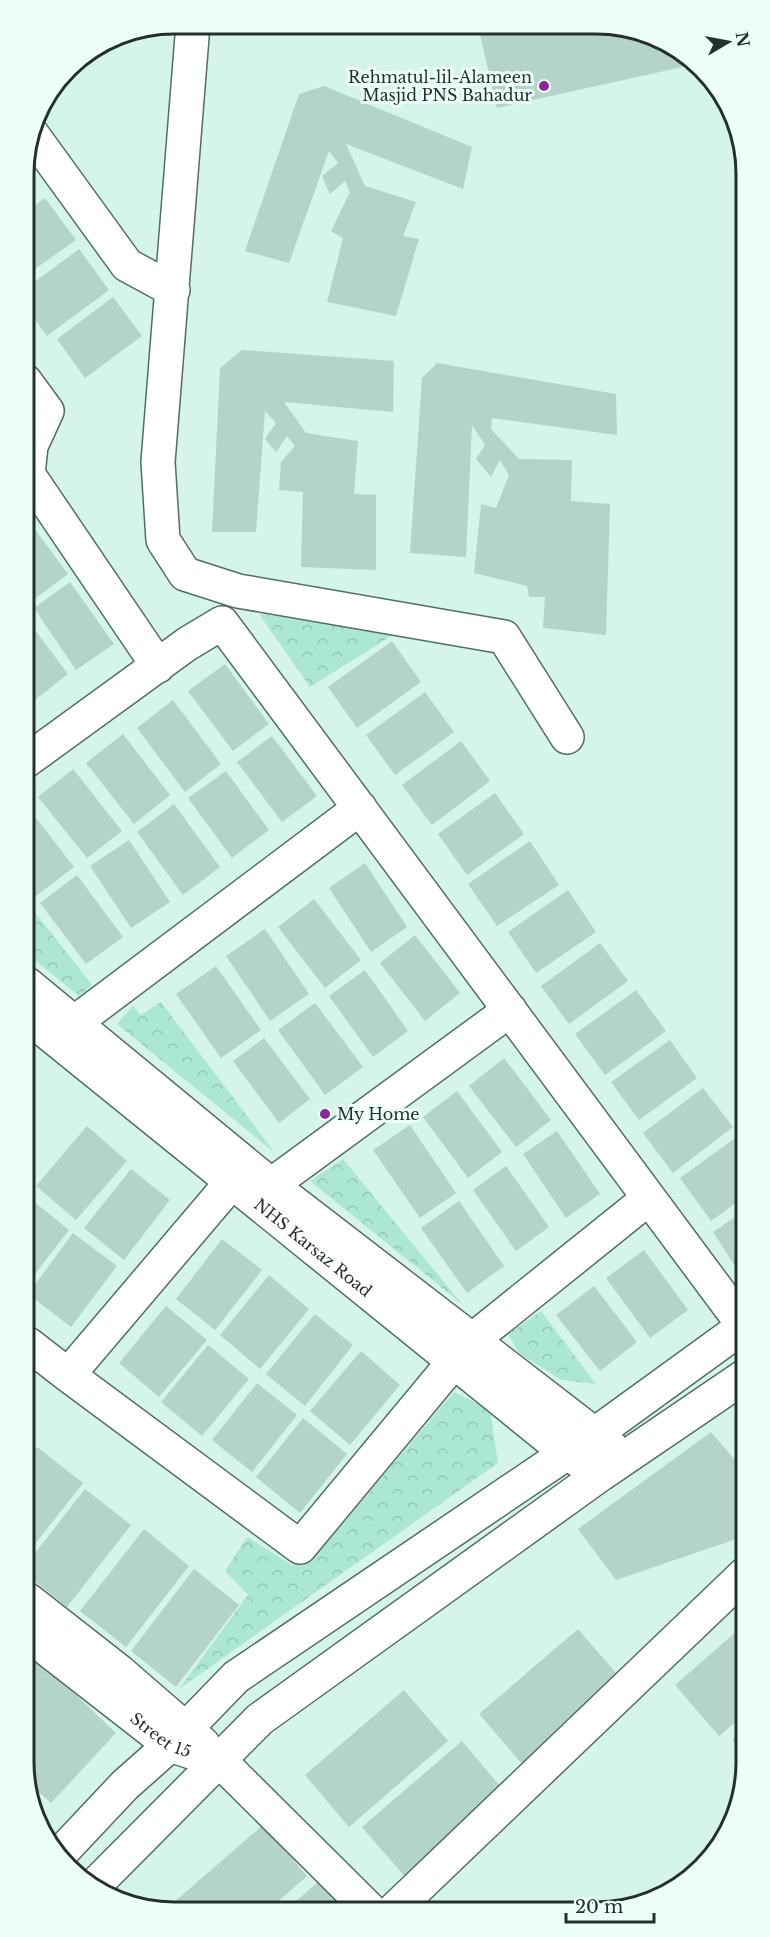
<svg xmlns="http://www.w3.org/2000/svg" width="770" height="1937" font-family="'Libre Baskerville',serif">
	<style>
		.park { fill: url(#park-crowns) }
		.building { fill: #b4d3c9 }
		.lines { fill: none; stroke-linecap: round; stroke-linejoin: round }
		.minor-casing { stroke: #526e65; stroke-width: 36 }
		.tertiary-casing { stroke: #526e65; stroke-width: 36 }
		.minor { stroke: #fff; stroke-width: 33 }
		.tertiary { stroke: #fff; stroke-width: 33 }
		.poi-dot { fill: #882a95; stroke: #ecfff8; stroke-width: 2 }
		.labels { text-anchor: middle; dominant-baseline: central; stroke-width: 6; stroke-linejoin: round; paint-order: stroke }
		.poi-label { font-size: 16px; fill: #24302c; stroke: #ecfff8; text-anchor: end }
		.street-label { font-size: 16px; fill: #24302c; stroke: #ecfff8 }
		.rim { fill: none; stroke: #24302c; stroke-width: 3 }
	</style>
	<defs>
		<pattern id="park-crowns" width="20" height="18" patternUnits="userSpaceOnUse" patternTransform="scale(1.5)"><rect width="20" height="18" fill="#ace7d4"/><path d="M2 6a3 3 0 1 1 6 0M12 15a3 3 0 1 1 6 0" fill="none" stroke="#94c6b6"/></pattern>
	</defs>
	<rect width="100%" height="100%" fill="#d5f5ea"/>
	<path class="park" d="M 259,614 L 404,628 L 310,687 Z
		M 26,901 L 92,985 L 79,996 L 27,954 Z
		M 161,1002 L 275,1153 L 117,1024 L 133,1006 L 141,1015 Z
		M 343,1159 L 462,1304 L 310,1181 Z
		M 541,1311 L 596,1384 L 561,1380 L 519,1353 L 508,1334 Z
		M 454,1392 L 490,1410 L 498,1463 L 179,1689 L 248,1595 L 225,1571 L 247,1537 L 292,1565 L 311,1561 Z"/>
	<path class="building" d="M 478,26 L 624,27 L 696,64 L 497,108 Z
		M 324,86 L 472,147 L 463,189 L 346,144 L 365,186 L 416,202 L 403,236 L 419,239 L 396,316 L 327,302 L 343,238 L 331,231 L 350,192 L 345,181 L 330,194 L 322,176 L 338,163 L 329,151 L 289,263 L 245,251 L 299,94 Z
		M 24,177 L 35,191 L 24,199 Z
		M 45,198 L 76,240 L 25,276 L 24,213 Z
		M 79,249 L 109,290 L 47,336 L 25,306 L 25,289 Z
		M 113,297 L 142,336 L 85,378 L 57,339 Z
		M 242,350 L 394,361 L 393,412 L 284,402 L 306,433 L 358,441 L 354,494 L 376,495 L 376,570 L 301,567 L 303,492 L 279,490 L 281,462 L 295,446 L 287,436 L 276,452 L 265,439 L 276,423 L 265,411 L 256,532 L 212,532 L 220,368 Z
		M 437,363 L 616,394 L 617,435 L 492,418 L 491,429 L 519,459 L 572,460 L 571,501 L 610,504 L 606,635 L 543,628 L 545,597 L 529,597 L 527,586 L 474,573 L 481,504 L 496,508 L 509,475 L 500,460 L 491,477 L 476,459 L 485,445 L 472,425 L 466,557 L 410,553 L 422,378 Z
		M 25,516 L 68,574 L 29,603 L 26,599 Z
		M 70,582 L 114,644 L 76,670 L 34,608 Z
		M 26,618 L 68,674 L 31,703 L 26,696 Z
		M 392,641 L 421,682 L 357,728 L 328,687 Z
		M 225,664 L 269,724 L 233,751 L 188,691 Z
		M 425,692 L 454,732 L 395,775 L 366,735 Z
		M 173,700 L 221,764 L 185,792 L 137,728 Z
		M 123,734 L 170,795 L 134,824 L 86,763 Z
		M 272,736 L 317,796 L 282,822 L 237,762 Z
		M 461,741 L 490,781 L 432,825 L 402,785 Z
		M 73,769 L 122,831 L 87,858 L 38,797 Z
		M 226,771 L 269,830 L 232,858 L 188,798 Z
		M 495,793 L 524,834 L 467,875 L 438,834 Z
		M 174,804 L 220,867 L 183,895 L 137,832 Z
		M 26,805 L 74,867 L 36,896 L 26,884 Z
		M 129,840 L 170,902 L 131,928 L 90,866 Z
		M 530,841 L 559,885 L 497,926 L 468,884 Z
		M 365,863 L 407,927 L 371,952 L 329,888 Z
		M 77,875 L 123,937 L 86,964 L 40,903 Z
		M 568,890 L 596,932 L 536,973 L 508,932 Z
		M 314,899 L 361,960 L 325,988 L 278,927 Z
		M 265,929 L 309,994 L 270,1021 L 226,956 Z
		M 415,935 L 460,993 L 425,1021 L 380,963 Z
		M 600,943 L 628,981 L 569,1024 L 541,986 Z
		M 216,966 L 261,1030 L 221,1058 L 176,994 Z
		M 365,970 L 408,1031 L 373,1057 L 329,996 Z
		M 636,990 L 666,1031 L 605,1075 L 575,1034 Z
		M 315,1003 L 363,1067 L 325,1095 L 278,1030 Z
		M 264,1038 L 310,1099 L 279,1123 L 233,1061 Z
		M 670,1040 L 697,1078 L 639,1120 L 611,1082 Z
		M 504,1058 L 551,1120 L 516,1147 L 469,1086 Z
		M 703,1088 L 733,1127 L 673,1173 L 643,1133 Z
		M 457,1091 L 502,1152 L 468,1178 L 423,1117 Z
		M 410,1125 L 456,1193 L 420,1218 L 373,1150 Z
		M 87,1126 L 127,1161 L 76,1220 L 36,1186 Z
		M 557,1131 L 600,1194 L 566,1218 L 523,1154 Z
		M 738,1136 L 744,1144 L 744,1197 L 711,1221 L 680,1178 Z
		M 506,1166 L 549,1227 L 516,1251 L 473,1190 Z
		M 131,1169 L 170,1200 L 124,1260 L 84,1228 Z
		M 27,1196 L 69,1230 L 28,1283 Z
		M 459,1201 L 504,1266 L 467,1293 L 421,1228 Z
		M 744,1211 L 744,1276 L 742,1277 L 713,1232 Z
		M 73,1233 L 117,1266 L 71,1327 L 28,1294 Z
		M 222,1239 L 262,1270 L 215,1330 L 176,1299 Z
		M 644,1250 L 688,1310 L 650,1338 L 606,1278 Z
		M 269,1275 L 309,1309 L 260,1369 L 220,1335 Z
		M 594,1286 L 637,1342 L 600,1371 L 556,1315 Z
		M 166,1306 L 207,1340 L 159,1397 L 119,1363 Z
		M 315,1314 L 353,1345 L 305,1406 L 266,1374 Z
		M 208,1345 L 249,1379 L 202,1436 L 161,1402 Z
		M 361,1351 L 400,1385 L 350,1445 L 310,1411 Z
		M 257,1383 L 297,1415 L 252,1472 L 212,1440 Z
		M 303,1418 L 347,1454 L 300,1513 L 256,1477 Z
		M 711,1432 L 735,1460 L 745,1453 L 745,1536 L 616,1580 L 578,1529 Z
		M 37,1447 L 83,1483 L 28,1553 L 28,1458 Z
		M 85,1489 L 131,1525 L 67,1607 L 28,1576 L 28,1562 Z
		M 144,1529 L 189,1566 L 126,1647 L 80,1611 Z
		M 194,1569 L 239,1605 L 176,1687 L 131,1651 Z
		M 745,1624 L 746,1713 L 719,1736 L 675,1685 Z
		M 578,1629 L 622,1680 L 523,1765 L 479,1714 Z
		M 29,1650 L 116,1733 L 51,1803 L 29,1783 Z
		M 404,1690 L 448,1741 L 349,1827 L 305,1775 Z
		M 746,1728 L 746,1757 L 732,1740 Z
		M 462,1741 L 505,1792 L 406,1878 L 362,1827 Z
		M 263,1825 L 307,1876 L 268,1910 L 165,1910 Z
		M 320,1880 L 344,1909 L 286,1910 Z"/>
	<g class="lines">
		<defs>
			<path id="minor" d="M 193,24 L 158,462 L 163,540 L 185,574 L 238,591 L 504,637 L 567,737
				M 32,134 L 127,265 L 173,290
				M 25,381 L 47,411 L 31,446 L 28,474 L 158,666
				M 26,761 L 187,644 L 222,623 L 744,1326
				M 74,1023 L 360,808
				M 271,1185 L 510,1010
				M 28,1344 L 68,1375 L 231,1183
				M 68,1375 L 300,1547 L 471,1341 L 649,1198
				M 219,1760 L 369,1909
				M 395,1909 L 745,1574"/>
			<g id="tertiary">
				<path d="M 27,984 L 271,1185 L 611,1447"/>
				<path id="s1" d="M 27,1016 L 567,1453 L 584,1464"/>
				<path d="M 28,1600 L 120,1672 L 203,1744"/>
				<path id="s2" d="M 29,1635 L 170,1745 L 191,1752"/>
				<path d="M 60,1854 L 125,1785 L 170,1745 L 236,1677 L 595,1434 L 744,1326"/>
				<path d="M 96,1884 L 260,1719 L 601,1474 L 745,1376"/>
			</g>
		</defs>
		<use href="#minor" class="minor-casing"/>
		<use href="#tertiary" class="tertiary-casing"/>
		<use href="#minor" class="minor"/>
		<use href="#tertiary" class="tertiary"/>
	</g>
	<g class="poi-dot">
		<circle cx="544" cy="86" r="6"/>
		<circle cx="325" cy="1114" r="6"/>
	</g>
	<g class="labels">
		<g class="poi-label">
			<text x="532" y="77">Rehmatul-lil-Alameen<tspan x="532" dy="18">Masjid PNS Bahadur</tspan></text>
			<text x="337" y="1114" text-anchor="start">My Home</text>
		</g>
		<g class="street-label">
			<text stroke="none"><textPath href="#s1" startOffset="368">NHS Karsaz Road</textPath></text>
			<text stroke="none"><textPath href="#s2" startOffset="166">Street 15</textPath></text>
		</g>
	</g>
	<path d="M0 0H770V1937H0ZM174 34H596A140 140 0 0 1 736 174V1762A140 140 0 0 1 596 1902H174A140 140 0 0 1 34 1762V174A140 140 0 0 1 174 34Z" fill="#ecfff8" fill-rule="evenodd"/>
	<path class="rim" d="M174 34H596A140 140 0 0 1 736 174V1762A140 140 0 0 1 596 1902H174A140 140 0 0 1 34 1762V174A140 140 0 0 1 174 34Z"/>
	<g transform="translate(728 42) rotate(80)" stroke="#ecfff8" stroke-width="4.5" paint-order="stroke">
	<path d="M0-4.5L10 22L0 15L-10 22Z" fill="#24302c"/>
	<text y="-9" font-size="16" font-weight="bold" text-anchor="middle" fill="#24302c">N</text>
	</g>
	<path d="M566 1913v9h88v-9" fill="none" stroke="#24302c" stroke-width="3"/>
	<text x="575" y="1913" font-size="18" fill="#24302c" stroke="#ecfff8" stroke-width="4.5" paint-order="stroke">20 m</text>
</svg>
